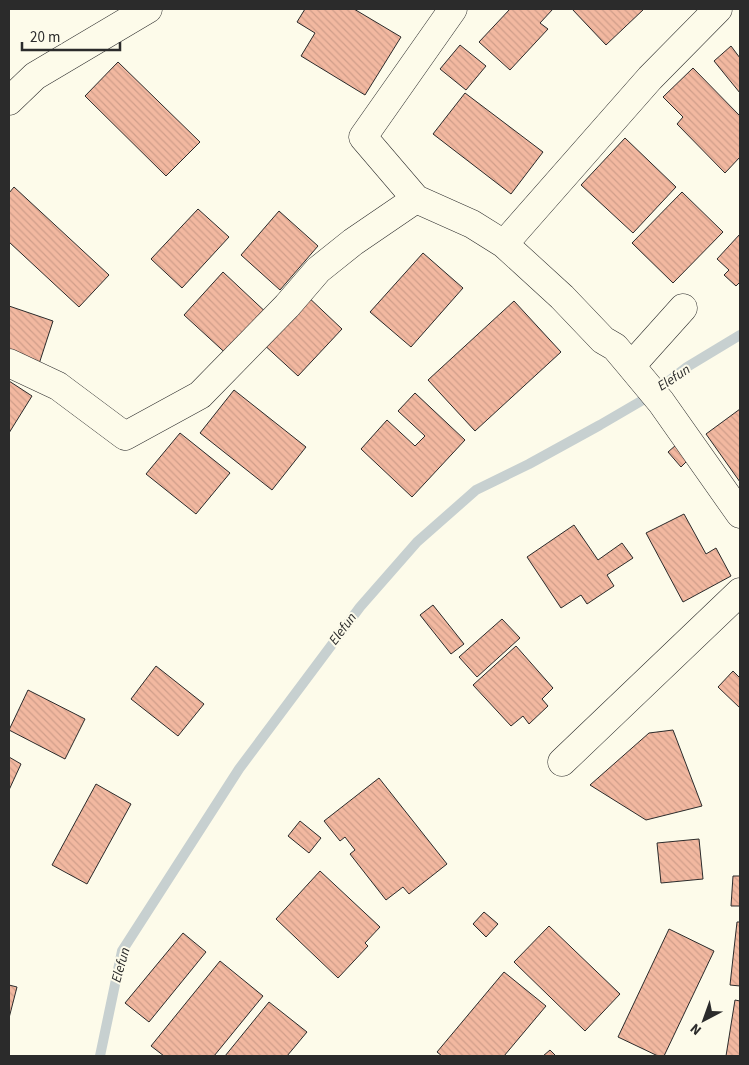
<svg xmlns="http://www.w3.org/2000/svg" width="749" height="1065" font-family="'Source Sans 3',sans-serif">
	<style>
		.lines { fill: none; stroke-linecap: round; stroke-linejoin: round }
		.stream { stroke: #c7d0d0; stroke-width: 10 }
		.building { fill: url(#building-back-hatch); stroke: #2b2b2b }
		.minor-casing { stroke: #2b2b2b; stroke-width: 29 }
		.minor { stroke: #fdfbea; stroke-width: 28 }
		.labels { text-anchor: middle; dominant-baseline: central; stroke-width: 4; stroke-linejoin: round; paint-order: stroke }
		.water-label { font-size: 14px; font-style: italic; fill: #2b2b2b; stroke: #fdfbea }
	</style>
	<defs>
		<pattern id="building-back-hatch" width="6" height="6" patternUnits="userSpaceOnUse" patternTransform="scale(1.25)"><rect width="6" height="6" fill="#f2b8a0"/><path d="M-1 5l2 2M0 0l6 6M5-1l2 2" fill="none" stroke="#d09e8a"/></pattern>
	</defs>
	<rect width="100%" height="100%" fill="#fdfbea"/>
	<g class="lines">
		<path class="stream" d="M 100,1056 L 122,951 L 239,769 L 360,607 L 417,542 L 476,490 L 529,464 L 600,425 L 648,397 L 687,367 L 740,335"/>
	</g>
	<path class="building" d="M 305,9 L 354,9 L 401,37 L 365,95 L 301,56 L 315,33 L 297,22 Z
		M 510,9 L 553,9 L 540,23 L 548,29 L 510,70 L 479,42 Z
		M 572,9 L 644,9 L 606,45 Z
		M 460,45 L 486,66 L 466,90 L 440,69 Z
		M 731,46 L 740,58 L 740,93 L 714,61 Z
		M 118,62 L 200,142 L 166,176 L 85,96 Z
		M 693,68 L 740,116 L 740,157 L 725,173 L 677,124 L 683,117 L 663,97 Z
		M 465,93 L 543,152 L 511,194 L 433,134 Z
		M 625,138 L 676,187 L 633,233 L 581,185 Z
		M 14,187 L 109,275 L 79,307 L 9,242 L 9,193 Z
		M 682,192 L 723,232 L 673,283 L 632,243 Z
		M 198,209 L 229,237 L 182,288 L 151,259 Z
		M 279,211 L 318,246 L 280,290 L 241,255 Z
		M 740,234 L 740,282 L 736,286 L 724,275 L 729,270 L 717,259 Z
		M 423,253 L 463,288 L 411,347 L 370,312 Z
		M 223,272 L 271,317 L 232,359 L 184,315 Z
		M 305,294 L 342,329 L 298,376 L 261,342 Z
		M 514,301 L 561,352 L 475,431 L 428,380 Z
		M 9,306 L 53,321 L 39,364 L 9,354 Z
		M 9,381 L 32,396 L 9,433 Z
		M 234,390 L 306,447 L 272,490 L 200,433 Z
		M 415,393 L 465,440 L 412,497 L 361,449 L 387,420 L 415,446 L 425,436 L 398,411 Z
		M 740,409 L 740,482 L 706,434 Z
		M 180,433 L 230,473 L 196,514 L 146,474 Z
		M 676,445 L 689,459 L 681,467 L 668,452 Z
		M 684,514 L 706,554 L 716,548 L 731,576 L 683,602 L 646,533 Z
		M 574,525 L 598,560 L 622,543 L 633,558 L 607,575 L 614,586 L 587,604 L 581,595 L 561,608 L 527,557 Z
		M 433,605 L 464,644 L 451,654 L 420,615 Z
		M 502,619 L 520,638 L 477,677 L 459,657 Z
		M 516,646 L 553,688 L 542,699 L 548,706 L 529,724 L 523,716 L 511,726 L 473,685 Z
		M 156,666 L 204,704 L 178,736 L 131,699 Z
		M 733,671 L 740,678 L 740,708 L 718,687 Z
		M 28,690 L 85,719 L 65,759 L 9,730 Z
		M 673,730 L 702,806 L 646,820 L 590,785 L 649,733 Z
		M 9,757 L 21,764 L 9,790 Z
		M 379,778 L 447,864 L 409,894 L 403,887 L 386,900 L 350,854 L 355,850 L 345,837 L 340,841 L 324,821 Z
		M 96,784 L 131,804 L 87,884 L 52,865 Z
		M 300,821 L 321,838 L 309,853 L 288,836 Z
		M 699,839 L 703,879 L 661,883 L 657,843 Z
		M 320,871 L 380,927 L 365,943 L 368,946 L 338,978 L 276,919 Z
		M 733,876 L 740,876 L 740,906 L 731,906 Z
		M 484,912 L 498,924 L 486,937 L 473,924 Z
		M 737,922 L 740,922 L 740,986 L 730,985 Z
		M 549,926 L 620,994 L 585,1031 L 514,962 Z
		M 669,929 L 714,951 L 664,1056 L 658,1056 L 618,1037 Z
		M 183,933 L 206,952 L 149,1022 L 125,1003 Z
		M 220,961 L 263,996 L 214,1056 L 164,1056 L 151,1046 Z
		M 504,972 L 546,1006 L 504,1056 L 442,1056 L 437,1052 Z
		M 9,985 L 17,987 L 9,1018 Z
		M 735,1000 L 740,1001 L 740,1056 L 726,1056 Z
		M 269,1002 L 307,1032 L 287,1056 L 225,1056 Z
		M 550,1050 L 556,1056 L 543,1056 Z"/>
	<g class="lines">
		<defs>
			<path id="minor" d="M 453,9 L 363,137 L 416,199 L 472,224 L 504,244 L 562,297 L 603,340 L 615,347 L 631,366 L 683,308
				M 9,101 L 35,76 L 148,9
				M 504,244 L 650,78 L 718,9
				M 9,363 L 58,386 L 125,436 L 200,395 L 287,306 L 318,270 L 353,242 L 416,199
				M 631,366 L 661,402 L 740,514
				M 562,762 L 740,592"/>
		</defs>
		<use href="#minor" class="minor-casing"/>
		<use href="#minor" class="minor"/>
	</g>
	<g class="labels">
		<g class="water-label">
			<text transform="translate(674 378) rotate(-33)">Elefun</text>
			<text transform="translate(343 629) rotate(-53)">Elefun</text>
			<text transform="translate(121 965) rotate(-74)">Elefun</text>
		</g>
	</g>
	<rect width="749" height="1065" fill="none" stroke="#2b2b2b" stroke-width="20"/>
	<g transform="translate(704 1020) rotate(221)" stroke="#fdfbea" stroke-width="4" paint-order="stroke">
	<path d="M0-4L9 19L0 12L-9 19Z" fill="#2b2b2b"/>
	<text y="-8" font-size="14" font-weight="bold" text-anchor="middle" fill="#2b2b2b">N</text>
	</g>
	<path d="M22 42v8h98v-8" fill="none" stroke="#2b2b2b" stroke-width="2.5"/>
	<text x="30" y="42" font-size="15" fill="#2b2b2b" stroke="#fdfbea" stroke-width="4" paint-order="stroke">20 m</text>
</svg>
